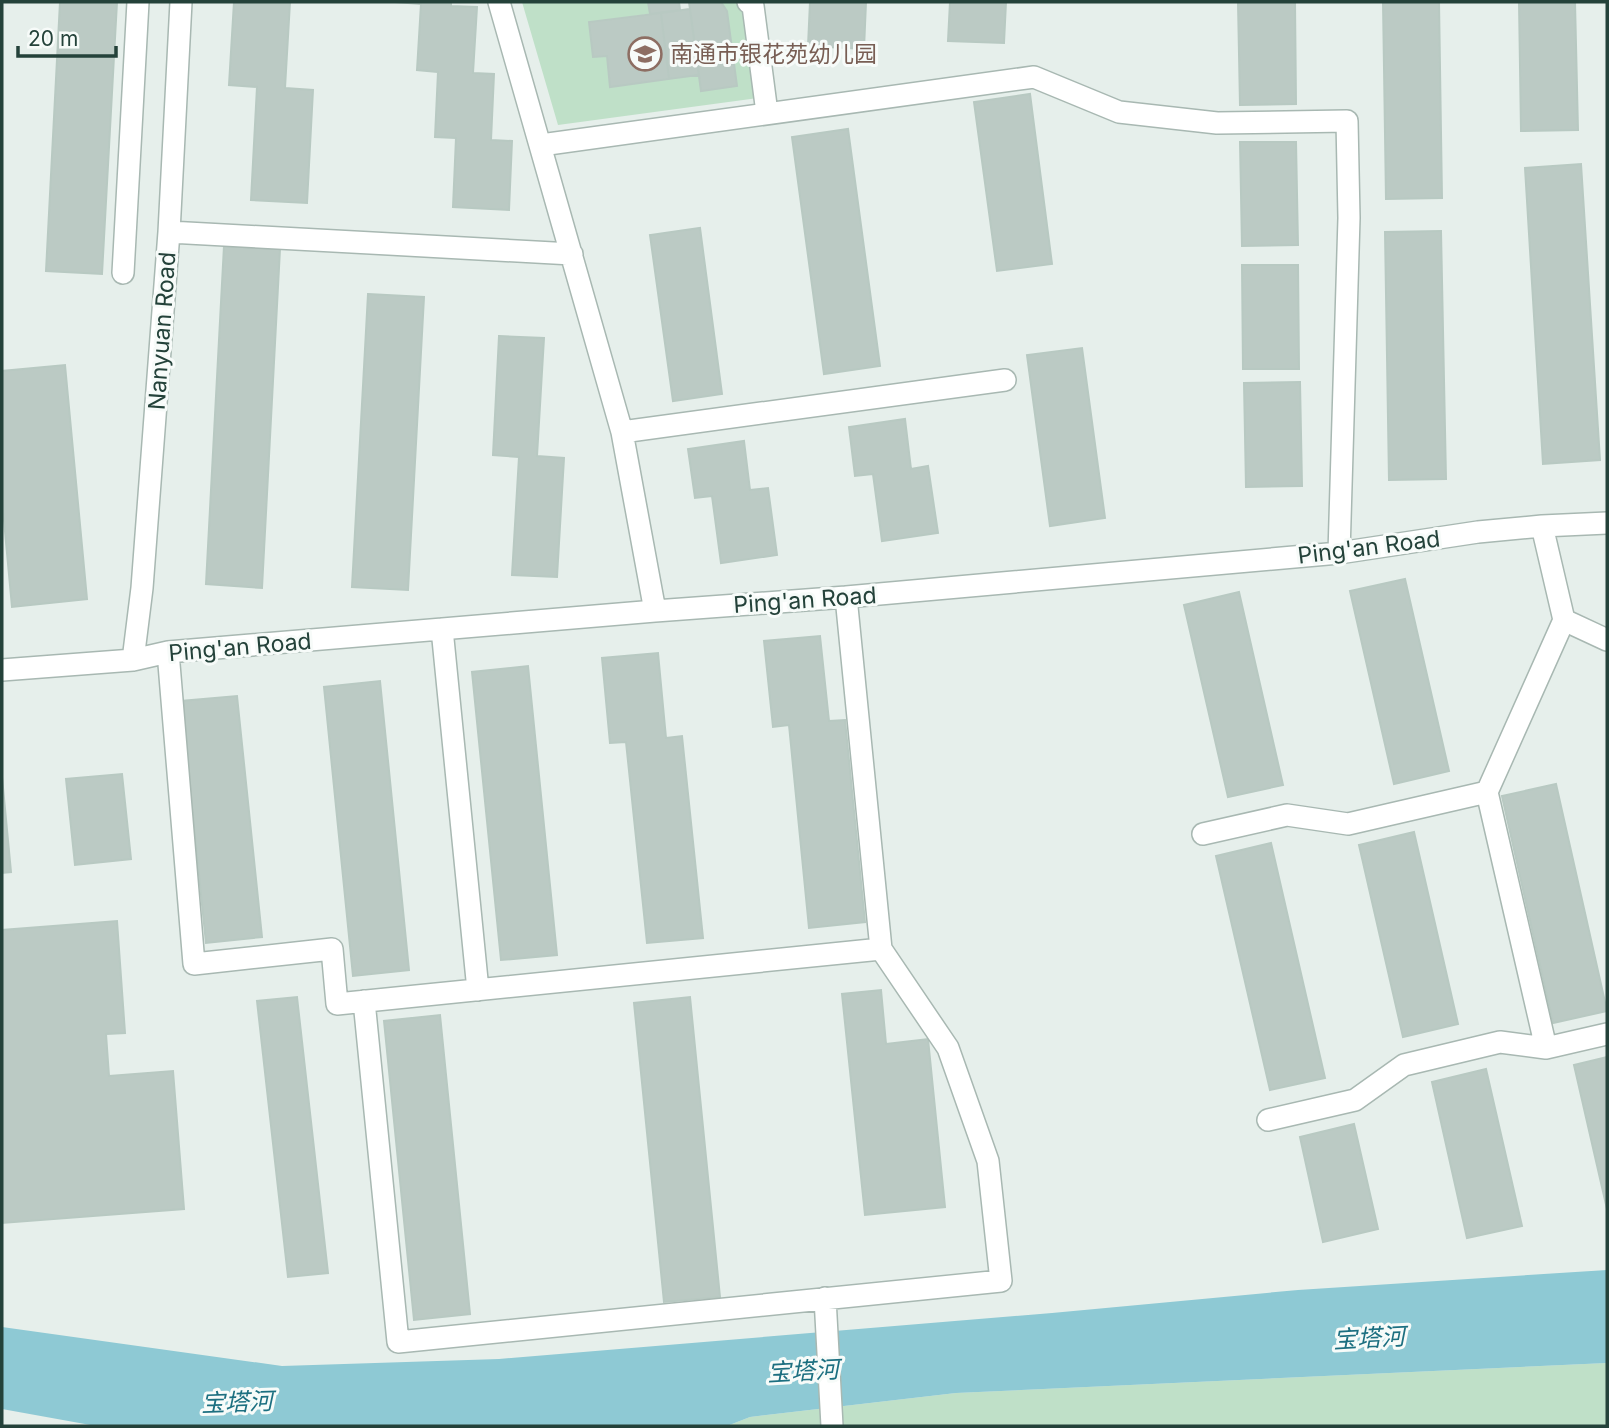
<svg xmlns="http://www.w3.org/2000/svg" width="1609" height="1428" font-family="Inter,'Noto Sans SC',sans-serif">
	<style>
		.green { fill: #bfe0c8 }
		.water { fill: #8ec9d4 }
		.building { fill: #bbcac4; stroke: #b8c9c2; stroke-width: 2 }
		.lines { fill: none; stroke-linecap: round; stroke-linejoin: round }
		.minor-casing { stroke: #a8b8b2; stroke-width: 24 }
		.minor { stroke: #fff; stroke-width: 21 }
		.labels { text-anchor: middle; dominant-baseline: central; stroke-width: 6; stroke-linejoin: round; paint-order: stroke }
		.education-label { font-size: 23px; fill: #785e54; stroke: #f7fbf9; text-anchor: start }
		.street-label { font-size: 23px; fill: #24423a; stroke: #f7fbf9 }
		.water-label { font-size: 24px; font-style: italic; fill: #1c6f80; stroke: #f7fbf9 }
	</style>
	<rect width="100%" height="100%" fill="#e6efeb"/>
	<path class="green" d="M 522,2 L 648,2 L 650,14 L 589,22 L 593,57 L 607,56 L 610,87 L 699,75 L 701,91 L 737,86 L 727,11 L 721,2 L 735,2 L 746,10 L 758,98 L 558,125 Z
		M 1607,1363 L 1607,1426 L 727,1426 L 750,1417 L 956,1393 Z"/>
	<path class="water" d="M 1607,1270 L 1607,1363 L 956,1393 L 750,1417 L 727,1426 L 96,1426 L 2,1409 L 2,1327 L 282,1366 L 499,1359 L 1052,1313 L 1298,1290 Z"/>
	<path class="building" d="M 60,2 L 117,2 L 102,274 L 46,271 Z
		M 234,2 L 290,2 L 285,88 L 313,90 L 307,203 L 251,200 L 257,87 L 229,85 Z
		M 395,2 L 451,2 L 451,6 L 477,7 L 473,73 L 494,74 L 491,140 L 512,141 L 509,210 L 453,207 L 456,138 L 435,137 L 438,72 L 417,70 L 421,4 Z
		M 648,2 L 679,2 L 680,10 L 650,14 Z
		M 689,2 L 721,2 L 727,11 L 737,86 L 701,91 Z
		M 810,2 L 866,2 L 864,49 L 808,46 Z
		M 950,2 L 1006,2 L 1004,43 L 948,41 Z
		M 1238,2 L 1295,2 L 1296,104 L 1240,105 Z
		M 1383,2 L 1439,2 L 1442,198 L 1386,199 Z
		M 1519,2 L 1575,2 L 1578,130 L 1521,131 Z
		M 690,9 L 699,75 L 669,79 L 661,13 Z
		M 661,13 L 669,79 L 610,87 L 607,56 L 593,57 L 589,22 Z
		M 1030,94 L 1052,264 L 997,271 L 974,102 Z
		M 848,129 L 880,366 L 824,374 L 792,137 Z
		M 1240,142 L 1296,142 L 1298,245 L 1242,246 Z
		M 1581,164 L 1600,460 L 1543,464 L 1525,168 Z
		M 700,228 L 722,394 L 673,401 L 650,235 Z
		M 1441,231 L 1446,479 L 1389,480 L 1385,232 Z
		M 224,246 L 280,249 L 262,588 L 206,584 Z
		M 1242,265 L 1298,265 L 1299,369 L 1243,369 Z
		M 368,294 L 424,297 L 408,590 L 352,587 Z
		M 499,336 L 544,338 L 537,456 L 564,458 L 557,577 L 512,575 L 519,457 L 493,455 Z
		M 1082,348 L 1105,518 L 1050,526 L 1027,355 Z
		M 65,365 L 87,599 L 12,607 L 2,499 L 2,371 Z
		M 1300,382 L 1302,486 L 1246,487 L 1244,383 Z
		M 905,419 L 911,469 L 928,466 L 938,533 L 882,541 L 873,474 L 855,476 L 849,427 Z
		M 744,441 L 750,490 L 768,488 L 777,555 L 721,563 L 712,496 L 695,498 L 688,449 Z
		M 1405,579 L 1449,771 L 1394,784 L 1350,591 Z
		M 1239,592 L 1283,785 L 1228,797 L 1184,605 Z
		M 820,636 L 829,721 L 845,720 L 865,922 L 809,928 L 789,725 L 773,727 L 764,641 Z
		M 658,653 L 666,738 L 682,736 L 703,938 L 647,943 L 626,742 L 610,743 L 602,658 Z
		M 528,666 L 557,955 L 501,960 L 472,672 Z
		M 380,681 L 409,970 L 353,976 L 324,687 Z
		M 237,696 L 262,937 L 206,943 L 181,701 Z
		M 122,774 L 131,859 L 75,865 L 66,779 Z
		M 2,777 L 11,872 L 2,873 Z
		M 1556,784 L 1607,1011 L 1553,1023 L 1502,796 Z
		M 1414,832 L 1458,1024 L 1403,1037 L 1359,845 Z
		M 1271,843 L 1325,1078 L 1270,1090 L 1216,856 Z
		M 117,921 L 125,1033 L 106,1034 L 109,1076 L 173,1071 L 184,1209 L 2,1223 L 2,930 Z
		M 881,990 L 886,1044 L 928,1039 L 945,1207 L 865,1215 L 842,994 Z
		M 297,997 L 328,1273 L 288,1277 L 257,1001 Z
		M 690,997 L 720,1297 L 664,1302 L 634,1003 Z
		M 440,1015 L 470,1314 L 414,1320 L 384,1021 Z
		M 1607,1057 L 1607,1209 L 1574,1065 Z
		M 1486,1069 L 1522,1226 L 1467,1238 L 1432,1082 Z
		M 1354,1124 L 1378,1229 L 1323,1242 L 1300,1137 Z"/>
	<g class="lines">
		<defs>
			<path id="minor" d="M 499,2 L 622,432 L 655,611
				M 748,2 L 753,6 L 767,113
				M 541,145 L 1034,77 L 1119,112 L 1217,123 L 1347,121 L 1349,218 L 1339,553
				M 169,232 L 572,254
				M 123,273 L 138,2
				M 622,432 L 1005,380
				M 1564,620 L 1607,640
				M 442,629 L 478,990
				M 168,652 L 194,964 L 332,949 L 337,1004 L 881,949
				M 133,660 L 142,588 L 169,232 L 181,2
				M 2,670 L 133,660 L 168,652 L 655,611 L 846,597 L 1339,553 L 1478,532 L 1542,526 L 1607,523
				M 1487,792 L 1546,1048
				M 1203,834 L 1287,815 L 1348,824 L 1487,792 L 1564,620 L 1542,526
				M 364,1001 L 398,1342 L 1001,1281 L 988,1161 L 948,1048 L 881,949 L 846,597
				M 1268,1120 L 1355,1100 L 1404,1065 L 1500,1042 L 1546,1048 L 1607,1034
				M 825,1298 L 832,1426"/>
		</defs>
		<use href="#minor" class="minor-casing"/>
		<use href="#minor" class="minor"/>
	</g>
	<defs>
		<symbol id="school-ring" viewBox="-11 -11 22 22"><circle r="9.5" fill="#f7fbf9" stroke="#8d6e63" stroke-width="1.5"/><path d="M0-5L7-2L0 1L-7-2ZM-4 1L0 2.5L4 1V4Q0 6-4 4Z" fill="#8d6e63"/></symbol>
	</defs>
	<g fill-rule="evenodd">
		<use href="#school-ring" x="626" y="35" width="38" height="38"/>
	</g>
	<g class="labels">
		<g class="education-label">
			<text x="670" y="54">南通市银花苑幼儿园</text>
		</g>
		<g class="street-label">
			<text transform="translate(162 331) rotate(-86)">Nanyuan Road</text>
			<text transform="translate(1369 547) rotate(-7)">Ping'an Road</text>
			<text transform="translate(805 600) rotate(-4)">Ping'an Road</text>
			<text transform="translate(240 647) rotate(-5)">Ping'an Road</text>
		</g>
		<g class="water-label">
			<text transform="translate(1369 1338) rotate(-3)">宝塔河</text>
			<text transform="translate(803 1371) rotate(-3)">宝塔河</text>
			<text transform="translate(237 1402) rotate(-2)">宝塔河</text>
		</g>
	</g>
	<rect width="1609" height="1428" fill="none" stroke="#24423a" stroke-width="7"/>
	<path d="M18 46v10h98v-10" fill="none" stroke="#24423a" stroke-width="3.5"/>
	<text x="28" y="46" font-size="21" fill="#24423a" stroke="#f7fbf9" stroke-width="5" paint-order="stroke">20 m</text>
</svg>
